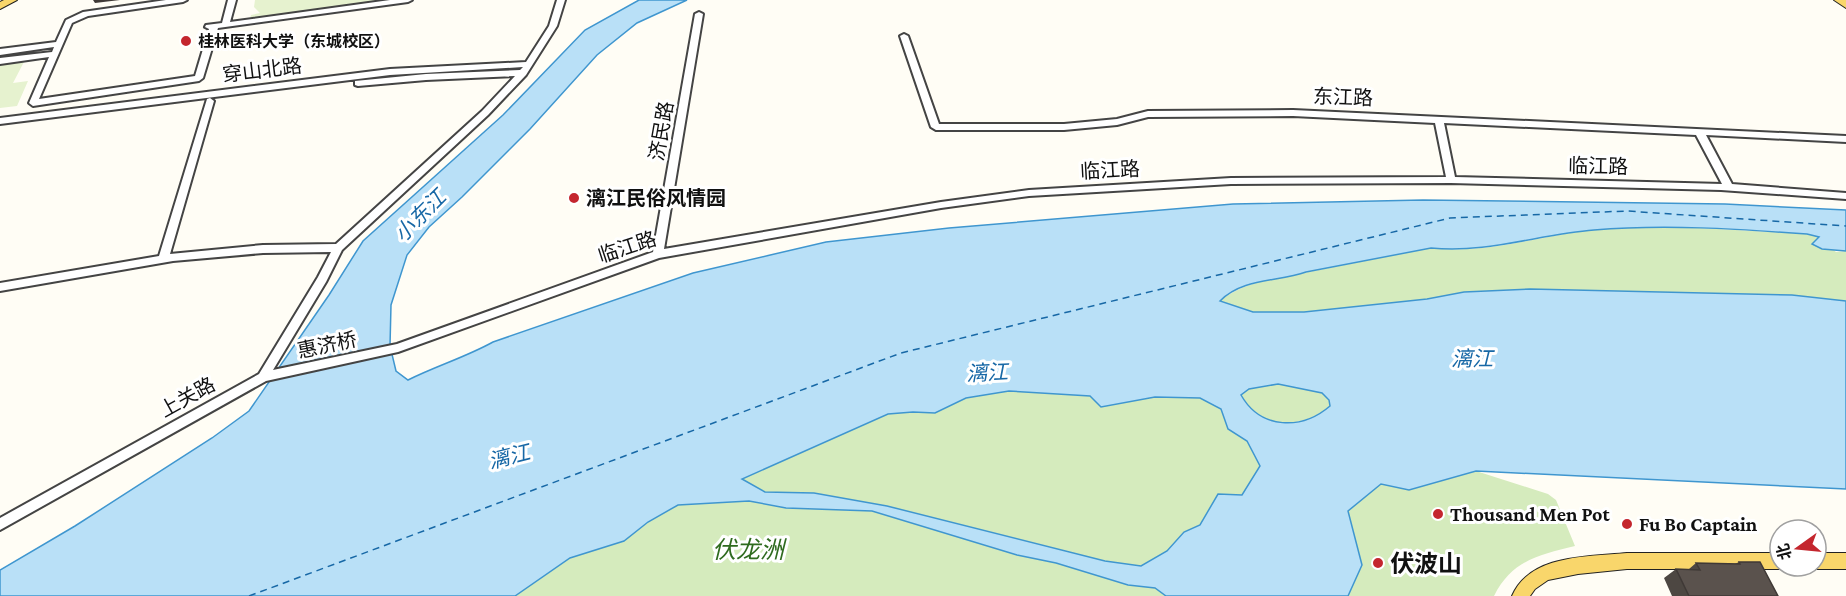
<svg xmlns="http://www.w3.org/2000/svg" width="1846" height="596" font-family="'Crimson Pro','Noto Sans SC',serif">
	<style>
		.green { fill: #d5ebbd }
		.pitch { fill: #e6f2cf }
		.water { fill: #b9e0f7; stroke: #3f96cf; stroke-width: 1.5; fill-rule: evenodd }
		.lines { fill: none; stroke-linecap: round; stroke-linejoin: round }
		.ferry { stroke: #1768a6; stroke-width: 1.5; stroke-dasharray: 7 5; stroke-linecap: butt }
		.minor-casing { stroke: #444; stroke-width: 4 }
		.major-casing { stroke: #222; stroke-width: 2 }
		.minor { fill: #fff; fill-rule: evenodd }
		.major { fill: #f9d66b; fill-rule: evenodd }
		.wall { fill: #4d4742 }
		.shaded-wall { fill: #3f3936 }
		.building { fill: #5a524d; stroke: #3f3936; stroke-width: 1.5 }
		.poi-dot { fill: #c4262e; stroke: #fff; stroke-width: 2 }
		.labels { text-anchor: middle; dominant-baseline: central; stroke-width: 6; stroke-linejoin: round; paint-order: stroke }
		.far-poi-label { font-size: 16px; font-weight: bold; fill: #111; stroke: #fff; text-anchor: start }
		.street-label { font-size: 20px; fill: #111; stroke: #fff }
		.poi-label { font-size: 20px; font-weight: bold; fill: #111; stroke: #fff; text-anchor: start }
		.water-label { font-size: 21px; font-style: italic; fill: #1768a6; stroke: #fff }
		.near-park-label { font-size: 24px; font-style: italic; fill: #2f6b1f; stroke: #fff }
		.near-poi-label { font-size: 24px; font-weight: bold; fill: #111; stroke: #fff; text-anchor: start }
	</style>
	<rect width="100%" height="100%" fill="#fffdf5"/>
	<path class="green" d="M 1665,226 L 1807,234 L 1819,237 L 1836,252 L 1846,251 L 1846,301 L 1792,295 L 1530,289 L 1464,292 L 1427,299 L 1304,312 L 1253,312 L 1220,301 C 1235,289 1250,284 1268,280 L 1431,248 C 1479,254 1530,239 1577,232 C 1606,227 1636,227 1665,226 Z
		M 1277,383 L 1322,393 L 1329,400 L 1330,406 C 1301,430 1261,430 1241,395 L 1249,389 Z
		M 1009,391 L 1090,396 L 1101,407 L 1155,397 L 1201,398 L 1221,409 L 1228,429 L 1247,441 L 1260,466 L 1242,495 L 1218,494 L 1200,525 L 1184,532 L 1167,551 L 1141,566 L 1105,561 L 887,506 L 815,493 L 765,492 L 742,479 L 888,414 L 913,412 L 935,413 L 966,398 Z
		M 1476,471 L 1548,494 L 1556,500 L 1575,546 C 1539,555 1512,560 1494,596 L 1348,596 L 1362,565 L 1348,511 L 1381,484 L 1409,490 Z
		M 749,501 L 786,508 L 872,511 L 1017,555 L 1056,563 L 1128,585 L 1156,588 L 1166,596 L 515,596 L 570,558 L 624,541 L 648,522 L 678,505 Z"/>
	<path class="pitch" d="M 255,0 L 387,0 L 250,19 L 251,15 L 260,13 L 254,7 Z
		M 25,60 L 13,83 L 28,81 L 17,106 L 0,108 L 0,63 Z"/>
	<path class="water" d="M 639,0 L 687,0 L 637,23 L 597,55 L 530,129 L 462,197 L 429,227 L 407,255 L 391,305 L 390,346 L 396,371 L 408,380 C 436,366 466,357 493,342 L 693,273 L 826,242 L 949,228 L 1233,204 L 1423,200 L 1725,204 L 1846,210 L 1846,251 L 1822,249 L 1812,244 L 1819,237 L 1807,234 C 1737,229 1665,224 1594,230 C 1540,234 1486,254 1431,248 L 1306,272 C 1277,282 1243,278 1220,301 L 1253,312 L 1304,312 L 1427,299 L 1464,292 L 1530,289 L 1792,295 L 1846,301 L 1846,489 L 1476,471 L 1409,490 L 1381,484 L 1348,511 L 1362,565 L 1348,596 L 1166,596 L 1155,588 L 1128,585 L 1056,563 L 1017,555 L 872,511 L 786,508 L 749,501 L 678,505 L 648,522 L 624,541 L 570,558 L 515,596 L 0,596 L 0,570 L 75,526 L 212,438 L 249,411 L 329,295 L 363,241 L 503,115 L 585,30 ZM 1278,384 L 1322,393 L 1329,400 L 1330,406 C 1302,430 1261,430 1241,395 L 1249,389 ZM 1009,391 L 1090,396 L 1101,407 L 1155,397 L 1200,398 L 1221,409 L 1228,429 L 1247,441 L 1260,466 L 1242,495 L 1218,494 L 1200,525 L 1184,532 L 1167,551 L 1141,566 L 1105,561 L 887,506 L 814,493 L 765,492 L 742,479 L 888,414 L 913,412 L 935,413 L 966,398 Z"/>
	<g class="lines">
		<path class="ferry" d="M 249,596 L 901,353 L 1450,218 L 1627,211 L 1846,226"/>
		<defs>
			<path id="minor" d="M 166,0 L 187,0 L 183,2 L 88,16 L 72,23 L 39,99 L 195,76 L 209,29 L 205,27 L 206,25 L 222,23 L 228,0 L 236,0 L 230,22 L 390,0 L 412,0 L 408,2 L 218,28 L 203,78 L 199,81 L 33,106 L 29,103 L 49,57 L 0,64 L 0,58 L 52,52 L 54,47 L 0,55 L 0,49 L 56,42 L 66,20 L 83,12 Z
				M 557,0 L 565,0 L 557,26 L 526,75 L 488,115 L 342,250 L 326,282 L 273,370 L 397,344 L 653,252 L 695,14 L 699,12 L 703,14 L 664,249 L 941,202 L 1029,190 L 1231,178 L 1446,177 L 1435,123 L 1293,116 L 1148,117 L 1117,125 L 1064,130 L 936,130 L 931,127 L 900,36 L 904,34 L 908,36 L 939,124 L 1064,124 L 1117,119 L 1148,111 L 1293,110 L 1846,136 L 1846,142 L 1706,135 L 1732,184 L 1846,193 L 1846,199 L 1721,190 L 1451,183 L 1231,184 L 1029,196 L 941,208 L 659,258 L 398,352 L 266,381 L 0,530 L 0,518 L 259,374 L 318,277 L 331,252 L 263,253 L 173,261 L 0,291 L 0,283 L 159,256 L 207,99 L 210,98 L 214,101 L 170,254 L 263,245 L 336,244 L 482,111 L 515,76 L 426,80 L 358,86 L 355,85 L 355,81 L 426,74 L 520,70 L 523,67 L 390,75 L 0,124 L 0,118 L 390,69 L 526,62 L 549,26 ZM 1444,123 L 1696,135 L 1722,184 L 1455,177 Z"/>
			<path id="major" d="M 4,0 L 17,0 L 0,9 L 0,2 Z
				M 1834,0 L 1846,0 L 1846,8 Z
				M 1627,553 L 1780,553 L 1780,566 L 1786,566 L 1780,569 L 1627,569 L 1578,574 L 1548,580 L 1535,589 L 1530,596 L 1512,596 C 1530,554 1588,557 1627,553 Z
				M 1816,553 L 1846,553 L 1846,569 L 1816,569 L 1810,566 L 1816,566 Z"/>
		</defs>
		<use href="#minor" class="minor-casing"/>
		<use href="#major" class="major-casing"/>
		<use href="#minor" class="minor"/>
		<use href="#major" class="major"/>
	</g>
	<path class="wall" d="M 1739,562 L 1778,596 L 1672,596 L 1664,578 L 1676,569 L 1689,569 L 1696,563 L 1735,564 Z"/>
	<path class="shaded-wall" d="M 93,0 L 120,0 L 95,3 Z"/>
	<path class="building" d="M 1739,562 L 1760,562 L 1778,596 L 1689,596 L 1676,569 L 1700,570 L 1696,563 L 1740,564 Z"/>
	<g class="poi-dot">
		<circle cx="186" cy="41" r="6"/>
		<circle cx="574" cy="198" r="6"/>
		<circle cx="1438" cy="514" r="6"/>
		<circle cx="1627" cy="524" r="6"/>
		<circle cx="1378" cy="563" r="6"/>
	</g>
	<g class="labels">
		<g class="far-poi-label">
			<text x="198" y="41">桂林医科大学（东城校区）</text>
		</g>
		<g class="street-label">
			<text transform="translate(262 70) rotate(-7)">穿山北路</text>
			<text transform="translate(1343 97) rotate(2)">东江路</text>
			<text transform="translate(661 131) rotate(-80)">济民路</text>
			<text transform="translate(1598 166) rotate(1)">临江路</text>
			<text transform="translate(1110 170) rotate(-3)">临江路</text>
			<text transform="translate(627 247) rotate(-18)">临江路</text>
			<text transform="translate(327 345) rotate(-12)">惠济桥</text>
			<text transform="translate(187 397) rotate(-29)">上关路</text>
		</g>
		<g class="poi-label">
			<text x="586" y="198">漓江民俗风情园</text>
			<text x="1450" y="514">Thousand Men Pot</text>
			<text x="1639" y="524">Fu Bo Captain</text>
		</g>
		<g class="water-label">
			<text transform="translate(420 216) rotate(-45)">小东江</text>
			<text x="1472" y="359">漓江</text>
			<text transform="translate(987 373) rotate(-3)">漓江</text>
			<text transform="translate(509 457) rotate(-14)">漓江</text>
		</g>
		<g class="near-park-label">
			<text x="748" y="549">伏龙洲</text>
		</g>
		<g class="near-poi-label">
			<text x="1390" y="563">伏波山</text>
		</g>
	</g>
	<g transform="translate(1798 548) rotate(255)"><circle r="28" fill="#ffffff" stroke="#a0a0a0" stroke-width="1.5"/>
	<path d="M0-4.5L10 22L0 15L-10 22Z" fill="#c4262e"/>
	<text y="-9" font-size="16" font-weight="bold" text-anchor="middle" fill="#111111">北</text>
	</g>
</svg>
